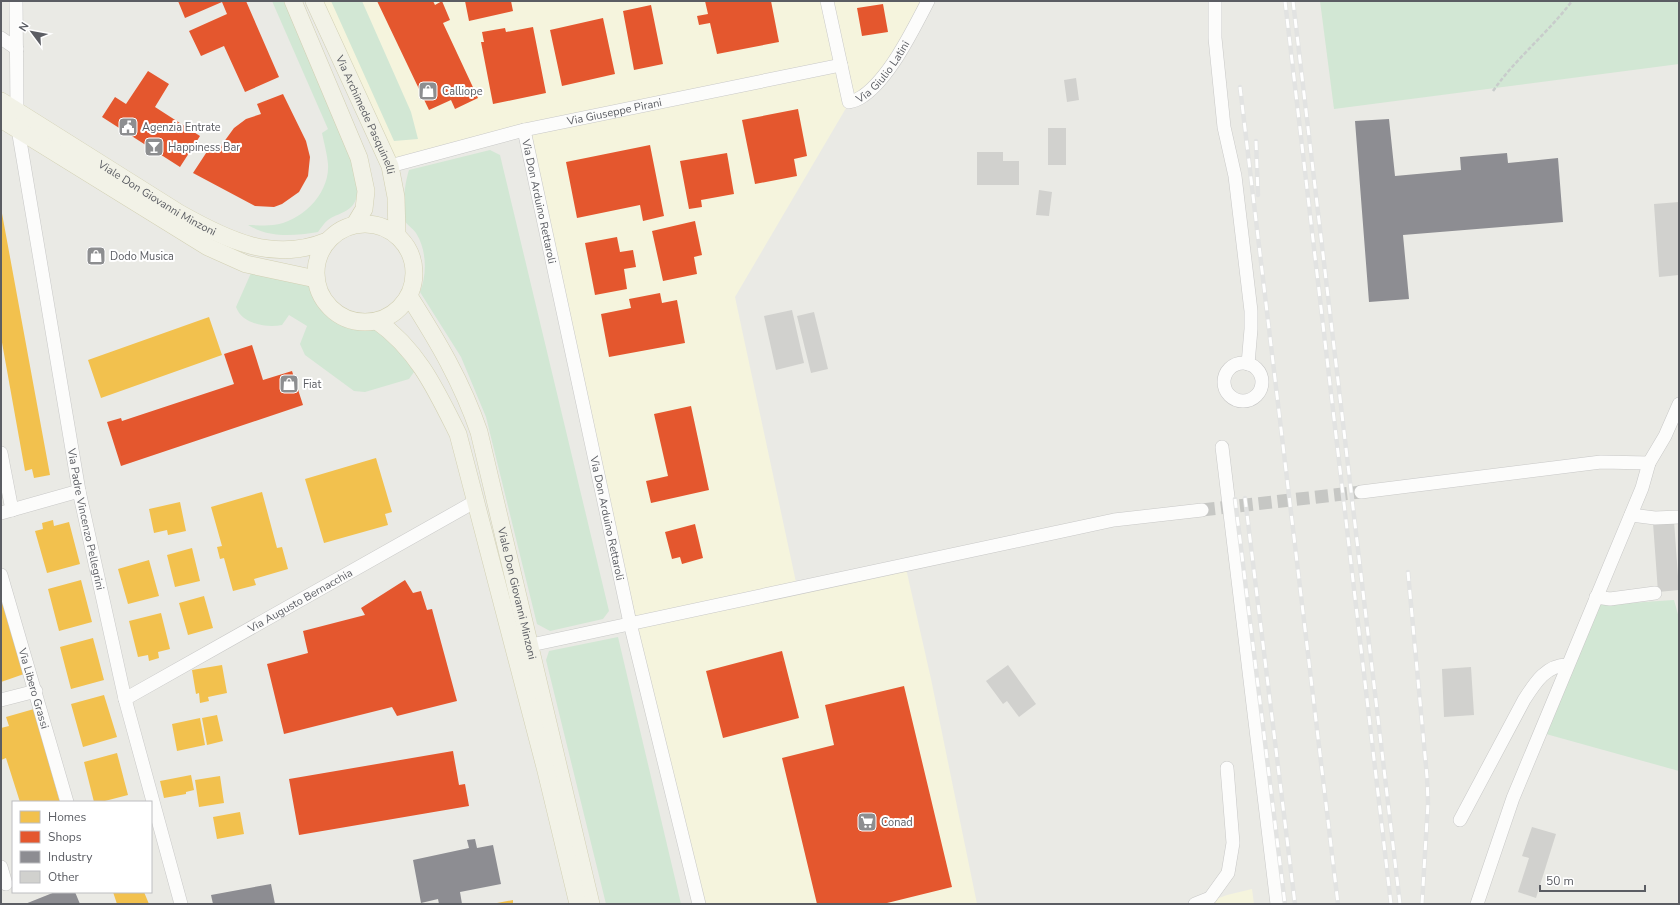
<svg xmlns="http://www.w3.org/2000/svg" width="1680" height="905" font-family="'Nunito Sans',sans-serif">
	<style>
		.commercial { fill: #f5f4dd }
		.green { fill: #d2e7d4 }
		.homes { fill: #f2c14e }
		.shops { fill: #e4572e }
		.industry { fill: #8d8d92 }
		.building { fill: #d1d1ce }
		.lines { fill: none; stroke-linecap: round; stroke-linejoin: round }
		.minor-tunnel { stroke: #c6c7c4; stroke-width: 13; stroke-dasharray: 13 6; stroke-linecap: butt }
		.minor-casing { stroke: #c8c8c7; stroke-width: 14 }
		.major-casing { stroke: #d2d0b3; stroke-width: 18 }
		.path { stroke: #c8cccb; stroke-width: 2.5; stroke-dasharray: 4 2; stroke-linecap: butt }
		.minor { stroke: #fcfcfb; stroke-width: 13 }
		.major { stroke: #f2f2e7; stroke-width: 17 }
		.rail-casing { stroke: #e2e3e2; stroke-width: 4.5 }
		.rail { stroke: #fff; stroke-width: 3; stroke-dasharray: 9; stroke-linecap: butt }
		.labels { text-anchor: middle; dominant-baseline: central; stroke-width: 4; stroke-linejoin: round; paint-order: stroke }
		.street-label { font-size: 11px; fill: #5b5d63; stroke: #fff }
		.poi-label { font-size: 11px; fill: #5b5d63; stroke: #fff; text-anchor: start }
	</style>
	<rect width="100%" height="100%" fill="#eaeae5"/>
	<path class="commercial" d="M 314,1 L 928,1 L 891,64 L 849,103 L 735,297 L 797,587 L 905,564 L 931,679 L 977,904 L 699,904 L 524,130 L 390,166 Z
		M 1252,889 L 1254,904 L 1203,904 L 1227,895 Z"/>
	<path class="green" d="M 272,1 L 289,1 C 305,39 367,164 356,199 C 352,212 338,213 328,220 C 324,223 321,228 318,232 C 293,236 270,238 248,225 C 256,225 265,226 273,225 C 301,222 330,194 328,164 C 327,153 324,143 322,133 L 328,129 Z
		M 331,1 L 362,1 L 411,112 L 418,139 L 394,141 Z
		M 1320,1 L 1679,1 L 1679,64 L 1334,109 Z
		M 490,150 L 500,155 L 609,611 L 603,619 L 550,631 L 537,624 L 486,417 L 461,357 L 420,292 C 427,275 427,250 416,233 C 413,228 405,224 404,219 C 402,206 405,182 409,170 Z
		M 251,273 L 307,281 L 323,309 L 338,320 L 359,326 L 378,325 L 389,333 L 414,372 L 409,379 L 365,392 L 354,391 L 305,355 L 300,344 L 307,326 L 289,315 L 282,325 C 266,328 242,324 236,307 Z
		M 1674,600 L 1679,618 L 1679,771 L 1546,734 L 1599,605 Z
		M 618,637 L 681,904 L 606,904 L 546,660 L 549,651 Z"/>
	<path class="homes" d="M 1,208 L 50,475 L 34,478 L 32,469 L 25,471 L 1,337 Z
		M 209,317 L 222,355 L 101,398 L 88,360 Z
		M 376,458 L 392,512 L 385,514 L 388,525 L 324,543 L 305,479 Z
		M 262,492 L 277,548 L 282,547 L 288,569 L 254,579 L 256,585 L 233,591 L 224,558 L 220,559 L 217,547 L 222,546 L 211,507 Z
		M 180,502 L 186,531 L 168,535 L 167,530 L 154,533 L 149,509 Z
		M 53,520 L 54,526 L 69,522 L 80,564 L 47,573 L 35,531 L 43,529 L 42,523 Z
		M 192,548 L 200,581 L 175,587 L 167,555 Z
		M 149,560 L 159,596 L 128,604 L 118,569 Z
		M 81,580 L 92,622 L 59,631 L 48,589 Z
		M 1,596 L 24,674 L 1,682 Z
		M 204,596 L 213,628 L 188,635 L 179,603 Z
		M 161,613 L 170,649 L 158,652 L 159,658 L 149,661 L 148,655 L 138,657 L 129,621 Z
		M 93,638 L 104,680 L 71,689 L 60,647 Z
		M 222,665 L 227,693 L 208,697 L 209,701 L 200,703 L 199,693 L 196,694 L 192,670 Z
		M 104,695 L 117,737 L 83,747 L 71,704 Z
		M 34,709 L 60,802 L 20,802 L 6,758 L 1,760 L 1,728 L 9,726 L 6,717 Z
		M 217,715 L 223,741 L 207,745 L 202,718 Z
		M 200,718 L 205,745 L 177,751 L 172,724 Z
		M 117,753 L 128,795 L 101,802 L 94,802 L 84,762 Z
		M 191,775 L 194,790 L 186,792 L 186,794 L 164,798 L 160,781 Z
		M 220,776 L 224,803 L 199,807 L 195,780 Z
		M 240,812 L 244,834 L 217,839 L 213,817 Z
		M 113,892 L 144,892 L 149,904 L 117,904 Z
		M 513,900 L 513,904 L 497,904 L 497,903 Z"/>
	<path class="shops" d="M 178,1 L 246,1 L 279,77 L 245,92 L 224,46 L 201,56 L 189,31 L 227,14 L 222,2 L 185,18 Z
		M 377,1 L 433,1 L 435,5 L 442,1 L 450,20 L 443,23 L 478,98 L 455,109 L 451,100 L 429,110 Z
		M 465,1 L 511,1 L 513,11 L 469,21 Z
		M 705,1 L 771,1 L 779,42 L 717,54 L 710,23 L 699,25 L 697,16 L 708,14 Z
		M 883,4 L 888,32 L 862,36 L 857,8 Z
		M 651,5 L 663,64 L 634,70 L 623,11 Z
		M 603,18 L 615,74 L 562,86 L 550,30 Z
		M 533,27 L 546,93 L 493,104 L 481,42 L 484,42 L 482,32 L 505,28 L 506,32 Z
		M 148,71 L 169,84 L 155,107 L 200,136 L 180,167 L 102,117 L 115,97 L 126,104 Z
		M 283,94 L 306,141 L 310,157 L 308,176 L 299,192 L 282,204 L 274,207 L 255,206 L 193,173 L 210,147 L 218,150 L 234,128 L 246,119 L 261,114 L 257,104 Z
		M 798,109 L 807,156 L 794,159 L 797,176 L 755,184 L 742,120 Z
		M 650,145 L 664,216 L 643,221 L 640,205 L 577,218 L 566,162 Z
		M 727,153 L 734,194 L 701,200 L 702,207 L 689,209 L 680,161 Z
		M 695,221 L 702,255 L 694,257 L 697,274 L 663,281 L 652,231 Z
		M 617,237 L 620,252 L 633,250 L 636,267 L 624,269 L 627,289 L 595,295 L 585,243 Z
		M 660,293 L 662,303 L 677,300 L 685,343 L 609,357 L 601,314 L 631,308 L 629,299 Z
		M 252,345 L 263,380 L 292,371 L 303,405 L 121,466 L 107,422 L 121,418 L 122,421 L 234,384 L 224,354 Z
		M 691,406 L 709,490 L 651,503 L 646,481 L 668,476 L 654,414 Z
		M 695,524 L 703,558 L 682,564 L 680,557 L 672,559 L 665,532 Z
		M 405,580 L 413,593 L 421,591 L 427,610 L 432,609 L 457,701 L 397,716 L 392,707 L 284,734 L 267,664 L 308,653 L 303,631 L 365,615 L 361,608 Z
		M 782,651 L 799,718 L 723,738 L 706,671 Z
		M 904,686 L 952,887 L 883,904 L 817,904 L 782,758 L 834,745 L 825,705 Z
		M 453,751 L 459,785 L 465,784 L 469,806 L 299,835 L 289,779 Z"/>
	<path class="industry" d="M 1389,119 L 1395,176 L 1461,170 L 1460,157 L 1507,153 L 1508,163 L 1558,158 L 1563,222 L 1403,235 L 1409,299 L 1369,302 L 1355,121 Z
		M 475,839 L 477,848 L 493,845 L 501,884 L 460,892 L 462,904 L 439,904 L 438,899 L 421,903 L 413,860 L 469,848 L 467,840 Z
		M 271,884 L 275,904 L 213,904 L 211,895 Z
		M 55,892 L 75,892 L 80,904 L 25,904 Z"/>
	<path class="building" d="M 1076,78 L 1079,100 L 1067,102 L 1064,80 Z
		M 1048,128 L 1066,128 L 1066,165 L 1048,165 Z
		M 977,152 L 1003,152 L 1003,161 L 1019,161 L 1019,185 L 977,185 Z
		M 1039,190 L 1052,192 L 1049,216 L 1036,215 Z
		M 1679,202 L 1679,275 L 1659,277 L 1654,204 Z
		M 792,310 L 804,363 L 776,370 L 764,316 Z
		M 814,312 L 828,369 L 811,373 L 797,316 Z
		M 1674,521 L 1679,590 L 1658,592 L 1653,523 Z
		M 1008,665 L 1036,704 L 1019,717 L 1007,701 L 1003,704 L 986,681 Z
		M 1471,667 L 1474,715 L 1444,717 L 1442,669 Z
		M 1532,827 L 1556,834 L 1536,898 L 1518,892 L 1529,858 L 1522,856 Z"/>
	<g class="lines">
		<path class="minor-tunnel" d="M 1202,510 L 1361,492"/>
		<defs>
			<g id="minor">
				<path d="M 16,1 L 17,111"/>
				<path id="s1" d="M 827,1 L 849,102 C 854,101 859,99 863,96 C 890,77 913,30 928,1"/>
				<path d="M 1215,1 L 1215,38 L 1224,127 L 1235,176 L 1251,311 L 1251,329 L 1248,364"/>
				<path d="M 1,38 L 17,49"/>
				<path id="s2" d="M 18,129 L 79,491 L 125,699 L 181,904"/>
				<path id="s3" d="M 524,130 L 630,623 L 699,904"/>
				<path id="s4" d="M 390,166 L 524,130 L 841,65"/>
				<circle cx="1243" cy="382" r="19"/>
				<path d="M 1222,447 L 1277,904"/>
				<path d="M 1,453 L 12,510"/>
				<path d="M 1361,492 L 1601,462 L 1649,463"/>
				<path d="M 1,513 L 79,491"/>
				<path d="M 1631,515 L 1655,518 L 1679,517"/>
				<path id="s5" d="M 1,575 L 67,802"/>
				<path d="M 1596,597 L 1610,599 L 1655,593"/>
				<path d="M 531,645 L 1114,520 L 1202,510"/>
				<path id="s6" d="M 125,699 L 476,501"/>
				<path d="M 1,700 L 36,691"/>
				<path d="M 1460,820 L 1524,700 C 1535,683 1546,665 1567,665"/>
				<path d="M 1,867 L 6,884"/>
				<path d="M 1195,904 L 1210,898 L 1228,873 L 1233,843 L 1227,768"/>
				<path d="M 1477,904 L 1513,798 L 1642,488 L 1649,463 L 1665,436 L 1679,404"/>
			</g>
			<g id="major">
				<path d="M 293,1 L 359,158 L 366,191 L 364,209 L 355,224"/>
				<path id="s7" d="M 314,1 L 390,166 L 396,197 L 397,235"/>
				<path id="s8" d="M 1,101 L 179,213 C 227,240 273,263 327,241"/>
				<path d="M 1,119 L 208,247 L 246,264 L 316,279"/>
				<circle cx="365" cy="273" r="49"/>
				<path id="s9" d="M 409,296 C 437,340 462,382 479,432 L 591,904"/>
				<path d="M 377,321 C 418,350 436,390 458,434 L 546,771 L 578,904"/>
			</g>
		</defs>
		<use href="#minor" class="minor-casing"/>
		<use href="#major" class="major-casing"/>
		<path class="path" d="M 1493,91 C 1516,58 1548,33 1572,1"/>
		<use href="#minor" class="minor"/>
		<use href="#major" class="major"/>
		<defs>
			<path id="rail" d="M 1285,1 L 1391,904
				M 1293,1 L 1400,904
				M 1240,87 L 1338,904
				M 1256,141 L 1258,195
				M 1245,498 L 1295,904
				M 1235,499 L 1285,904
				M 1408,572 L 1427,777 L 1428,803 L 1422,904"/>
		</defs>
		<use href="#rail" class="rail-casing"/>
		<use href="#rail" class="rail"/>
	</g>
	<defs>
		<symbol id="shop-square" viewBox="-11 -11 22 22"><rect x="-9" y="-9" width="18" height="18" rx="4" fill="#8d8e90" stroke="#fff"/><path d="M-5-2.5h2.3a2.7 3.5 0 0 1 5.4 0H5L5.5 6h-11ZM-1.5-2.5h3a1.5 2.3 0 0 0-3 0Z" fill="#fff"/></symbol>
		<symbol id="civic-square" viewBox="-11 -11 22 22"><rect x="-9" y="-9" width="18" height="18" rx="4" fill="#8d8e90" stroke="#fff"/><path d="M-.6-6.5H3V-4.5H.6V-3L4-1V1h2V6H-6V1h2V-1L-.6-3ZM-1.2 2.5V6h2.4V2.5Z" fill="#fff"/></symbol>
		<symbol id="bar-square" viewBox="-11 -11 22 22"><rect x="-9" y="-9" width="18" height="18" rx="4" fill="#8d8e90" stroke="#fff"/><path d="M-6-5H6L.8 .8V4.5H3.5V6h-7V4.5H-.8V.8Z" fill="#fff"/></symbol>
		<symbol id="supermarket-square" viewBox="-11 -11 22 22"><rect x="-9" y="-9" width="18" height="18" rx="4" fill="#8d8e90" stroke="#fff"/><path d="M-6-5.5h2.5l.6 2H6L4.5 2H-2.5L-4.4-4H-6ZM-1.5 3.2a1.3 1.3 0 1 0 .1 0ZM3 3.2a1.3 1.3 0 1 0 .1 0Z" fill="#fff"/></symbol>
	</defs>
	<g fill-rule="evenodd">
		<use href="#shop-square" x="417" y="80" width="22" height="22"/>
		<use href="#civic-square" x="117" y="116" width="22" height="22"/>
		<use href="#bar-square" x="143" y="136" width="22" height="22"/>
		<use href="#shop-square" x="85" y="245" width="22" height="22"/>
		<use href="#shop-square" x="278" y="373" width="22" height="22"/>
		<use href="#supermarket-square" x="856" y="811" width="22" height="22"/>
	</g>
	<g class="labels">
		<g class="street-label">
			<text stroke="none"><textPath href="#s1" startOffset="150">Via Giulio Latini</textPath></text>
			<text stroke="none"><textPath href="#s4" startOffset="231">Via Giuseppe Pirani</textPath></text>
			<text stroke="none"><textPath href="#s7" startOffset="125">Via Archimede Pasquinelli</textPath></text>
			<text stroke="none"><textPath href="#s8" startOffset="184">Viale Don Giovanni Minzoni</textPath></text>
			<text stroke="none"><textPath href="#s3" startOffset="73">Via Don Arduino Rettaroli</textPath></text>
			<text stroke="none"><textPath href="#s3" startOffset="397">Via Don Arduino Rettaroli</textPath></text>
			<text stroke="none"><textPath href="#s2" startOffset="396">Via Padre Vincenzo Pellegrini</textPath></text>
			<text stroke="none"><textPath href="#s9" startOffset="319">Viale Don Giovanni Minzoni</textPath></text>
			<text stroke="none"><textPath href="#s6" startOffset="201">Via Augusto Bernacchia</textPath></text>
			<text stroke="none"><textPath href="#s5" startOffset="118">Via Libero Grassi</textPath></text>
		</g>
		<g class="poi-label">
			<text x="442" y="91">Calliope</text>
			<text x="142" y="127">Agenzia Entrate</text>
			<text x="168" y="147">Happiness Bar</text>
			<text x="110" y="256">Dodo Musica</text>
			<text x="303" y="384">Fiat</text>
			<text x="881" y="822">Conad</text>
		</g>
	</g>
	<rect width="1680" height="905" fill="none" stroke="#5b5d63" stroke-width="4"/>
	<rect x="12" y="801" width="140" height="92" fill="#ffffff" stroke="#bdbec1"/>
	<rect x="20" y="811" width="20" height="12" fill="#f2c14e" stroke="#bdbec1"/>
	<text x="48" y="821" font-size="12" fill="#5b5d63">Homes</text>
	<rect x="20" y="831" width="20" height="12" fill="#e4572e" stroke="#bdbec1"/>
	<text x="48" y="841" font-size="12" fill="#5b5d63">Shops</text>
	<rect x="20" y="851" width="20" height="12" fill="#8d8d92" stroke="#bdbec1"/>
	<text x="48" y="861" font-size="12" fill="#5b5d63">Industry</text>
	<rect x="20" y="871" width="20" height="12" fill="#d1d1ce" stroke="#bdbec1"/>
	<text x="48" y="881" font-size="12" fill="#5b5d63">Other</text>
	<g transform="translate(32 32) rotate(302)" stroke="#ffffff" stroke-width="3" paint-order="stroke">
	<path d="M0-3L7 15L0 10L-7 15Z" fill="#5b5d63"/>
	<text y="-6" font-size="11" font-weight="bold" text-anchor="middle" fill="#5b5d63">N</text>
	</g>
	<path d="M1540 885v6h105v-6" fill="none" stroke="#5b5d63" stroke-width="2"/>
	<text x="1546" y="885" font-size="12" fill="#5b5d63" stroke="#ffffff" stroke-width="3" paint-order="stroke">50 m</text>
</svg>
